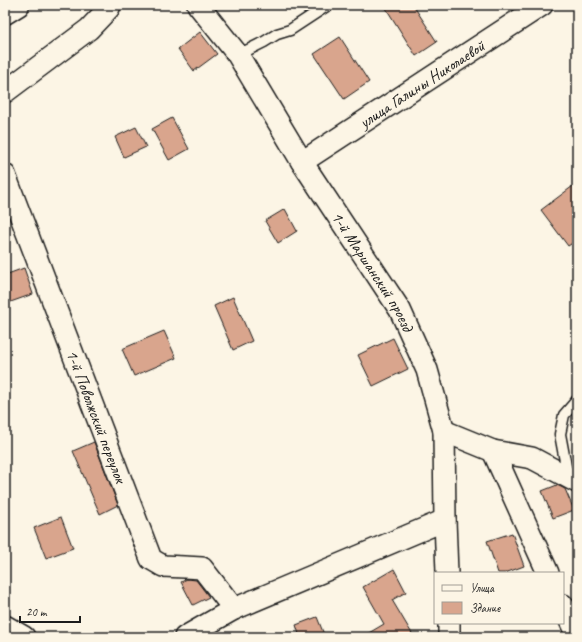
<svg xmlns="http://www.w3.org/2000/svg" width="582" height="642" font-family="Caveat,sans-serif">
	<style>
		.building { fill: #d9a58d; stroke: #1c1c1c }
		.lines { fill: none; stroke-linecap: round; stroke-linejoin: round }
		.service-casing { stroke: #1c1c1c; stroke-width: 13 }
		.minor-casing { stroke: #1c1c1c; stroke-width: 24 }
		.trunk-casing { stroke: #1c1c1c; stroke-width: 25 }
		.service { stroke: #fcf5e5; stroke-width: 10 }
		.minor { stroke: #fcf5e5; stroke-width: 21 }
		.trunk { stroke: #fcf5e5; stroke-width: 22 }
		.labels { text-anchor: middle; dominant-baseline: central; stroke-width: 4; stroke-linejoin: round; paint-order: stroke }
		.street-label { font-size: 17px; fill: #1c1c1c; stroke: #fcf5e5 }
	</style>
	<rect width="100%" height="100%" fill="#fcf5e5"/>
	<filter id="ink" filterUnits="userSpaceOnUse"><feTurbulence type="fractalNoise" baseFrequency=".025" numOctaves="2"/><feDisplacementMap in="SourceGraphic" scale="8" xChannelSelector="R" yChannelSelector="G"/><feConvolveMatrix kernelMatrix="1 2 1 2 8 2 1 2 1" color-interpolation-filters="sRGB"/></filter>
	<g filter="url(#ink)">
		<path class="building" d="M 384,5 L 413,5 L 437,42 L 416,56 Z
			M 200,32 L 217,54 L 194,71 L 178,49 Z
			M 340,37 L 369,82 L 344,99 L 314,54 Z
			M 172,118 L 189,149 L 169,160 L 152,129 Z
			M 136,127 L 146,147 L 124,157 L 115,137 Z
			M 577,183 L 577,240 L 568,246 L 541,210 Z
			M 285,209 L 297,231 L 278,243 L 265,221 Z
			M 24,268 L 33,294 L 5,304 L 5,275 Z
			M 233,297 L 252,341 L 233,350 L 214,306 Z
			M 164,331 L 176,358 L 134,376 L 122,349 Z
			M 393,338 L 408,369 L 373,386 L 358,355 Z
			M 94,442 L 118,505 L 100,514 L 93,498 L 73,451 Z
			M 557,485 L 565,489 L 574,510 L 553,518 L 542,491 Z
			M 61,517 L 73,548 L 46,558 L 34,528 Z
			M 512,533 L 524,566 L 505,573 L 498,573 L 487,541 Z
			M 394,569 L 406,592 L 392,600 L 414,637 L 362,637 L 384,624 L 363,587 Z
			M 187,579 L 196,580 L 209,597 L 193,605 L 181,582 Z
			M 317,617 L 325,637 L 300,637 L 296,625 Z"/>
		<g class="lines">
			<defs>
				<path id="service" d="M 238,55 L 264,42 L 277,34 L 290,30 L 328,5
					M 568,477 L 560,434 L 564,415 L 577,400"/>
				<g id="minor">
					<path id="s1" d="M 198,5 L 238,55 L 302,162 L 400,310 L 427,370 L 444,431 L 445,520 L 447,573"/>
					<path d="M 5,92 L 89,29 L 109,8 L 110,5"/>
					<path id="s2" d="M 302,162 L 542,5"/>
					<path id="s3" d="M 5,175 L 151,559 L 163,566 L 184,567 L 202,568 L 234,609"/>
					<path d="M 444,431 L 493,451 L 532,458 L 577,482"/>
					<path d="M 493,451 L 548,573"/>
					<path d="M 563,605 L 577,636"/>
					<path d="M 449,623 L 449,637"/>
					<path d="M 5,626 L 24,637"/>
					<path d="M 185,637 L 234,609 L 445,520"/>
				</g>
				<path id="trunk" d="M 5,13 L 18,5"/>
			</defs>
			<use href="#service" class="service-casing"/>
			<use href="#minor" class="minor-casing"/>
			<use href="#trunk" class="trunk-casing"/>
			<use href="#service" class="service"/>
			<use href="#minor" class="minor"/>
			<use href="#trunk" class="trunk"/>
		</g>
	</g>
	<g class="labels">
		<g class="street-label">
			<text stroke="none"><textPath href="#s2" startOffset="143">улица Галины Николаевой</textPath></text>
			<text stroke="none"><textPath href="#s1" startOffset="319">1-й Маршанский проезд</textPath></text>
			<text stroke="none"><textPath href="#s3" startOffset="258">1-й Поволжский переулок</textPath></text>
		</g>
	</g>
	<rect width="582" height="642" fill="none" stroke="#fcf5e5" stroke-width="20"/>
	<rect x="10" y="10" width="562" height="622" fill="none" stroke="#1c1c1c" stroke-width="1.5" filter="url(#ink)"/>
	<rect x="434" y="572" width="130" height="52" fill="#fcf5e5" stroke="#a29e95"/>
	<rect x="442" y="585" width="20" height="6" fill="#fcf5e5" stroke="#a29e95"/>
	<text x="470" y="592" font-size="12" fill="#1c1c1c">Улица</text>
	<rect x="442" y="602" width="20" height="12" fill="#d9a58d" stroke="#a29e95"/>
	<text x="470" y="612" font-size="12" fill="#1c1c1c">Здание</text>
	<path d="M20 616v6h60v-6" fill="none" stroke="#1c1c1c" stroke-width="2"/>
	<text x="26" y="616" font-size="12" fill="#1c1c1c" stroke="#fcf5e5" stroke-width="3" paint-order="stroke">20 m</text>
</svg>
